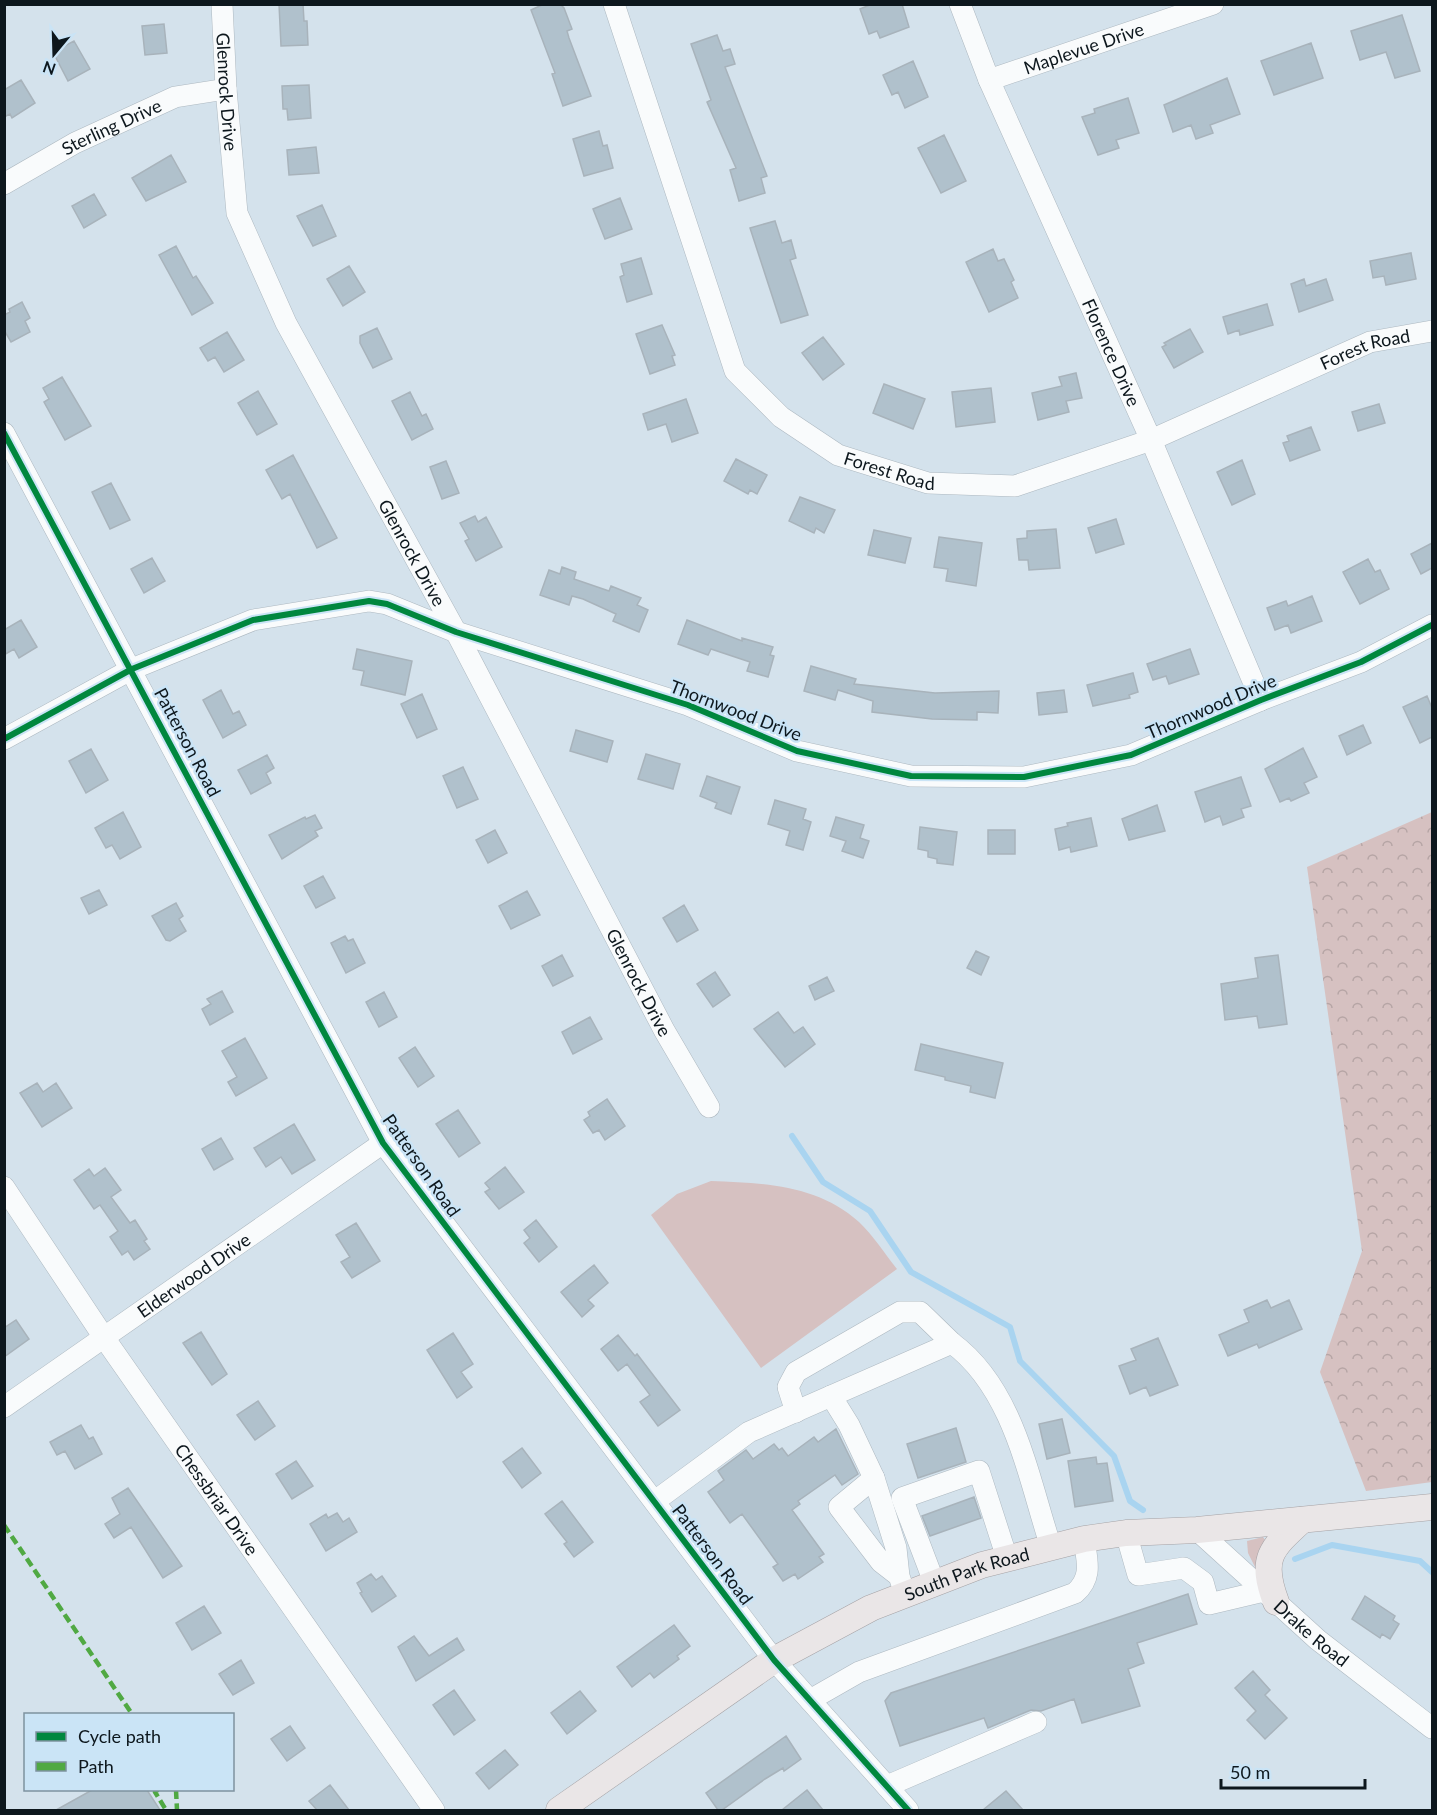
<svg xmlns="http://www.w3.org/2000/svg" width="1437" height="1815" font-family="Lato,sans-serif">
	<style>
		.green { fill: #d6c1c1 }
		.forest { fill: url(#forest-crowns) }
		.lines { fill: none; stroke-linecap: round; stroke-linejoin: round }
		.stream { stroke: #a9d4f0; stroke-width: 6 }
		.building { fill: #b0c1cc; stroke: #a8b3bb; stroke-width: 1.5 }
		.minor-casing { stroke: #adb8c0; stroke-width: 22 }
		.major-casing { stroke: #a5a2a5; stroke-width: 27 }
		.minor { stroke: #f9fbfc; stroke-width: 21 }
		.major { stroke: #eae6e7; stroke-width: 26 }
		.quiet { stroke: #50a943; stroke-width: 4.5; stroke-dasharray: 9 4.5; stroke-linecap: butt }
		.cycleway-casing { stroke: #cae4f6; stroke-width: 10 }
		.cycleway { stroke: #00873e; stroke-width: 6 }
		.labels { text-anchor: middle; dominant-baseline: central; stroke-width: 5; stroke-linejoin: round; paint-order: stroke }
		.street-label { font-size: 18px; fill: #0d171d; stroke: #cae4f6 }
	</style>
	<defs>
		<pattern id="forest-crowns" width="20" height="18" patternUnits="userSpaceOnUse" patternTransform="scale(1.5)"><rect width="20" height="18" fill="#d6c1c1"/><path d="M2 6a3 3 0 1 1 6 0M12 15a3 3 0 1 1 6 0" fill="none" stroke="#b6a5a5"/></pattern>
	</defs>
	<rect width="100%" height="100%" fill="#d4e2ec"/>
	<path class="green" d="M 711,1181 C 764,1183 818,1185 859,1222 C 873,1235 885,1254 897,1269 L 761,1368 L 651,1215 L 677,1194 Z
		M 1263,1537 L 1265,1540 L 1255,1567 L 1248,1553 L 1247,1541 Z"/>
	<path class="forest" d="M 1432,812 L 1432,1482 L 1366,1491 L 1320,1372 L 1362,1251 L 1307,867 Z"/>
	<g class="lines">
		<path class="stream" d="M 792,1136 L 823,1182 L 870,1211 L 911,1272 L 1010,1327 L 1020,1361 L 1114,1456 L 1130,1501 L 1143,1510
			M 1295,1559 L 1332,1545 L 1420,1561 L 1432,1572"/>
	</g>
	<path class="building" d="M 279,4 L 303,4 L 304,21 L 307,21 L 308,45 L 281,46 Z
		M 544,4 L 560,4 L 564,8 L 572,29 L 567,31 L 569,38 L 591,96 L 563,106 L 552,74 L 555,73 L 531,10 Z
		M 872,4 L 902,4 L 909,27 L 880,38 L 877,31 L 869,34 L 860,9 Z
		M 1402,15 L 1420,71 L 1395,78 L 1386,52 L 1360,60 L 1351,31 Z
		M 164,24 L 167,53 L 145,55 L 142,26 Z
		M 717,35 L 723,51 L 730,49 L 735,64 L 725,67 L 767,176 L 761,178 L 765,193 L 739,201 L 730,170 L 736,168 L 707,102 L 711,100 L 691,44 Z
		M 74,41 L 90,69 L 68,81 L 53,52 Z
		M 1311,43 L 1323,78 L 1274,95 L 1261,61 Z
		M 913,61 L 928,97 L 905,108 L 898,92 L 892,95 L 883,75 Z
		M 1227,78 L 1240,114 L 1210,125 L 1213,133 L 1196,139 L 1191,125 L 1173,132 L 1164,105 Z
		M 21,80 L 35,103 L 12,118 L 10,114 L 4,117 L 4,90 Z
		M 309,85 L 311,118 L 288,120 L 287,109 L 283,109 L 282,86 Z
		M 1128,98 L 1139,133 L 1116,140 L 1119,148 L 1098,155 L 1082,117 L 1095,113 L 1094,109 Z
		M 599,131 L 603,146 L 607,145 L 613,168 L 584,176 L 573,139 Z
		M 944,135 L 966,181 L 941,193 L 918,148 Z
		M 316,147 L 319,173 L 289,175 L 287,150 Z
		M 171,155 L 186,182 L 146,201 L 132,178 Z
		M 94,194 L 106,215 L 84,228 L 72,206 Z
		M 620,198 L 632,229 L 605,239 L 593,209 Z
		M 322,205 L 336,236 L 313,246 L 297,216 Z
		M 775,221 L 782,243 L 791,240 L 796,258 L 790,260 L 808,315 L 781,323 L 750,228 Z
		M 176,246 L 193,278 L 196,276 L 213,303 L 192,315 L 159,255 Z
		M 993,249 L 998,261 L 1004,259 L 1014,280 L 1011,282 L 1018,298 L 989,312 L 966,262 Z
		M 1411,253 L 1416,279 L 1386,285 L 1384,276 L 1373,278 L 1370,261 Z
		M 641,258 L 652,294 L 627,302 L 620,277 L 624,275 L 621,264 Z
		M 349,266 L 365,292 L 343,306 L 327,279 Z
		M 1304,279 L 1306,286 L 1326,279 L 1333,300 L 1299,312 L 1291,284 Z
		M 22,302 L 30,318 L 25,321 L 30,332 L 11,342 L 4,330 L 4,315 L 10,312 L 9,309 Z
		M 1267,304 L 1273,325 L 1240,335 L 1239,330 L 1228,334 L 1223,317 Z
		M 662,325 L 675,355 L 672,356 L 675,365 L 650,374 L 636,334 Z
		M 377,328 L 392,359 L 373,368 L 360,343 L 360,336 Z
		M 1190,329 L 1203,352 L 1174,368 L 1162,347 L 1166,345 L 1164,343 Z
		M 227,332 L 244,360 L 224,372 L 215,357 L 208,361 L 200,348 Z
		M 823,337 L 844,364 L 823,380 L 802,353 Z
		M 1076,373 L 1082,398 L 1066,401 L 1069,412 L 1038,420 L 1032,393 L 1062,386 L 1059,377 Z
		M 62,377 L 91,426 L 65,440 L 44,402 L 49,399 L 43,388 Z
		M 884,384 L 925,399 L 913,429 L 873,413 Z
		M 991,388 L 995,422 L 956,427 L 952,392 Z
		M 258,391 L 277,424 L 257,435 L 238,403 Z
		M 410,392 L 422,416 L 426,414 L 433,429 L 412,440 L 392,401 Z
		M 686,399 L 698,433 L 672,442 L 666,424 L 648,430 L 643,414 Z
		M 1379,404 L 1385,423 L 1358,431 L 1352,412 Z
		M 1311,427 L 1320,450 L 1290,461 L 1283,443 L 1289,441 L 1287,436 Z
		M 293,455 L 337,538 L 317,548 L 290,494 L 282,499 L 266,470 Z
		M 736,459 L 767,475 L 757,494 L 750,490 L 748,494 L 724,481 Z
		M 1242,460 L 1255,494 L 1232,505 L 1217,472 Z
		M 446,461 L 459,493 L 442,499 L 430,467 Z
		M 111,483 L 130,520 L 110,529 L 92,492 Z
		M 800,497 L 835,510 L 824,533 L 816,528 L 814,533 L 789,521 Z
		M 475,516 L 478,522 L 486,517 L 502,547 L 476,561 L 465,541 L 469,539 L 460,523 Z
		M 1116,519 L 1124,544 L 1096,553 L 1088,528 Z
		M 1056,529 L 1060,568 L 1029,570 L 1028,560 L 1019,560 L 1017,539 L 1027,538 L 1027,531 Z
		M 874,530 L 911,538 L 905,563 L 868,555 Z
		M 939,537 L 982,543 L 976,586 L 946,581 L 948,569 L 934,567 Z
		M 1432,543 L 1432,568 L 1421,574 L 1411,554 Z
		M 152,558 L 165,581 L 144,593 L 131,569 Z
		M 1368,559 L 1375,572 L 1380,570 L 1389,589 L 1360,604 L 1343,572 Z
		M 562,567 L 576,572 L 574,579 L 609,591 L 611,586 L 641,598 L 637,605 L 648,610 L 639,632 L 613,621 L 616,614 L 583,599 L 572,596 L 569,605 L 540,595 L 549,570 L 560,574 Z
		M 1312,596 L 1322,621 L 1291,633 L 1288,625 L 1275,630 L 1267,608 L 1286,601 L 1288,606 Z
		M 21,620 L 37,647 L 19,658 L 14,649 L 4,655 L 4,630 Z
		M 687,620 L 742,641 L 742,638 L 773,647 L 770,655 L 774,656 L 768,677 L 747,671 L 750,662 L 711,649 L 708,655 L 678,644 Z
		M 357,649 L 412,661 L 405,695 L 361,685 L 364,671 L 353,669 Z
		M 1190,649 L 1199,674 L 1169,684 L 1166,676 L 1153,680 L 1147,664 Z
		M 811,666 L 856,679 L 854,684 L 935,693 L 999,691 L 998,713 L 977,712 L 977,720 L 932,719 L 872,712 L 873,701 L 838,690 L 835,700 L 804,691 Z
		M 1133,673 L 1138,692 L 1129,695 L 1130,698 L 1093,706 L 1087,685 Z
		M 221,690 L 233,714 L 239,711 L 246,725 L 223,738 L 203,700 Z
		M 1064,690 L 1067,712 L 1039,715 L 1037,693 Z
		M 422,694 L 437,729 L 417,738 L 401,704 Z
		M 1427,696 L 1432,708 L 1432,737 L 1420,743 L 1403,707 Z
		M 1363,725 L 1371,743 L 1347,755 L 1339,736 Z
		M 576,730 L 613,741 L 607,762 L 570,751 Z
		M 1303,748 L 1317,777 L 1304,783 L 1309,793 L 1291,801 L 1289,798 L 1280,802 L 1265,769 Z
		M 91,749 L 108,780 L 86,793 L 69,761 Z
		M 646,754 L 680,764 L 673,789 L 638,779 Z
		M 267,755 L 274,768 L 266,773 L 271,783 L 251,794 L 238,770 Z
		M 463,767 L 478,799 L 457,808 L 443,776 Z
		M 707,776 L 740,787 L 731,814 L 715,808 L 717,803 L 700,796 Z
		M 1241,777 L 1251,806 L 1241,809 L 1244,817 L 1223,825 L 1220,816 L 1205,822 L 1195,792 Z
		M 775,800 L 806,809 L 803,819 L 811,822 L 803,850 L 786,845 L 790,831 L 768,824 Z
		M 1157,805 L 1165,831 L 1129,840 L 1122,819 Z
		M 123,812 L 141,847 L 120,859 L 112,845 L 106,848 L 95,828 Z
		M 315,815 L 322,828 L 315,831 L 318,836 L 282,859 L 269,835 L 305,817 L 306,819 Z
		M 836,817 L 864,825 L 860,838 L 869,841 L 863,858 L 842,851 L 846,841 L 830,836 Z
		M 1091,818 L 1097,846 L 1071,852 L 1070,847 L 1059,850 L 1055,829 L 1068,826 L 1067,823 Z
		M 920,827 L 957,832 L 953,865 L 937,863 L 937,859 L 928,857 L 928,851 L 918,849 Z
		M 495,830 L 507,853 L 488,863 L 476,840 Z
		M 988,830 L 1015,830 L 1015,854 L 988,854 Z
		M 323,876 L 335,898 L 316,908 L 304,886 Z
		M 99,890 L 107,905 L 89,914 L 81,898 Z
		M 527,891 L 540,915 L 511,929 L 499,906 Z
		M 176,903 L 183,916 L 179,919 L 186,931 L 170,941 L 166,940 L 152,916 Z
		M 684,905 L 698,930 L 677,942 L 663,918 Z
		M 345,936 L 348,941 L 353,939 L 365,963 L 346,973 L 331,943 Z
		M 976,951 L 989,957 L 981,975 L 967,968 Z
		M 562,955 L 573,976 L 553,986 L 542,966 Z
		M 1278,955 L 1287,1024 L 1259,1028 L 1257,1016 L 1225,1020 L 1221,984 L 1258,978 L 1255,958 Z
		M 715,972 L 730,995 L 713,1007 L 697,984 Z
		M 827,977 L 834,991 L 815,1000 L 809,986 Z
		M 222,991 L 233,1012 L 210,1025 L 202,1009 L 211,1004 L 207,999 Z
		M 384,992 L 397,1017 L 379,1027 L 366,1002 Z
		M 778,1012 L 794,1033 L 803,1027 L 815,1044 L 785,1067 L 754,1029 Z
		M 590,1017 L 602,1039 L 573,1054 L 562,1032 Z
		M 245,1038 L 267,1078 L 236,1096 L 228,1082 L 237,1077 L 222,1051 Z
		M 921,1044 L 1003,1063 L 995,1098 L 970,1092 L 971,1086 L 945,1080 L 945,1077 L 915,1070 Z
		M 415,1047 L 434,1076 L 418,1087 L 399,1058 Z
		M 37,1083 L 43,1092 L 56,1083 L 72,1108 L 42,1127 L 20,1093 Z
		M 607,1099 L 625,1126 L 605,1140 L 599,1130 L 593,1133 L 584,1120 L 590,1116 L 588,1112 Z
		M 458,1110 L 480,1143 L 459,1157 L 436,1124 Z
		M 294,1124 L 315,1160 L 292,1174 L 281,1157 L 266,1167 L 254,1148 Z
		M 221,1138 L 233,1159 L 214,1170 L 202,1149 Z
		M 505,1167 L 524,1192 L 499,1209 L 485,1192 L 490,1189 L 485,1183 Z
		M 105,1168 L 121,1190 L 111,1197 L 130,1223 L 135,1220 L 147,1239 L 144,1241 L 150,1249 L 134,1260 L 128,1251 L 122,1255 L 110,1237 L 118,1231 L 100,1205 L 94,1209 L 74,1180 L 89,1169 L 94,1176 Z
		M 536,1220 L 557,1247 L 539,1262 L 524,1243 L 530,1238 L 524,1230 Z
		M 356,1223 L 380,1261 L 352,1278 L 341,1262 L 350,1257 L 336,1235 Z
		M 594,1265 L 608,1283 L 588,1300 L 594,1306 L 582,1317 L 561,1292 Z
		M 1267,1300 L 1271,1308 L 1289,1300 L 1302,1329 L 1259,1348 L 1257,1344 L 1228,1356 L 1219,1335 L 1249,1322 L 1244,1310 Z
		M 16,1320 L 29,1339 L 4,1357 L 4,1328 Z
		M 201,1332 L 227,1374 L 212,1385 L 183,1343 Z
		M 453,1333 L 473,1364 L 461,1372 L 472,1387 L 457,1398 L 427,1350 Z
		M 618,1335 L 635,1356 L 637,1354 L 680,1410 L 658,1426 L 640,1402 L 650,1395 L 627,1364 L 618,1371 L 601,1349 Z
		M 1158,1338 L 1178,1385 L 1150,1396 L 1146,1387 L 1130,1394 L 1119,1366 L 1136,1360 L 1131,1349 Z
		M 258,1401 L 275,1426 L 255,1440 L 237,1415 Z
		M 1062,1419 L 1070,1453 L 1047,1459 L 1039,1424 Z
		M 81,1425 L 89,1439 L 93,1437 L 102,1454 L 75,1469 L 65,1451 L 57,1455 L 50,1442 Z
		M 956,1428 L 966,1462 L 918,1478 L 907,1444 Z
		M 836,1429 L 858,1474 L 842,1485 L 835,1475 L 798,1501 L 800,1504 L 792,1510 L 824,1554 L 819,1557 L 823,1562 L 798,1579 L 795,1574 L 783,1581 L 773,1567 L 778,1564 L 742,1514 L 730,1523 L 708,1492 L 724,1480 L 718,1471 L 746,1450 L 753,1459 L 774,1444 L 779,1450 L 782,1448 L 788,1456 L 814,1437 L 818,1442 Z
		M 522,1448 L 541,1473 L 522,1488 L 503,1462 Z
		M 1096,1457 L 1097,1464 L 1107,1463 L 1113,1501 L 1075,1507 L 1068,1461 Z
		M 296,1461 L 313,1486 L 292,1499 L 276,1474 Z
		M 128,1488 L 182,1566 L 163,1578 L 131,1527 L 114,1538 L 105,1524 L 120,1514 L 112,1498 Z
		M 974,1497 L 981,1518 L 930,1536 L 922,1516 Z
		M 562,1501 L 593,1542 L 574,1557 L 564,1544 L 567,1542 L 545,1514 Z
		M 337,1513 L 343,1522 L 349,1518 L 357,1532 L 326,1551 L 310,1524 L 326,1514 L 328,1518 Z
		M 371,1574 L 376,1580 L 382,1576 L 396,1596 L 372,1612 L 360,1593 L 362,1592 L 357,1583 Z
		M 1188,1594 L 1197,1624 L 1137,1643 L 1144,1663 L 1128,1669 L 1140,1706 L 1082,1723 L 1074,1699 L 1041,1711 L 1031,1710 L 988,1728 L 984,1718 L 900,1746 L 885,1701 L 891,1693 Z
		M 1365,1596 L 1395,1616 L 1393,1620 L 1399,1624 L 1390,1639 L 1382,1634 L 1380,1638 L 1352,1619 Z
		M 204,1606 L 221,1633 L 192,1650 L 176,1623 Z
		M 674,1625 L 690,1646 L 677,1656 L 679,1659 L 654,1678 L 650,1673 L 632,1687 L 617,1667 Z
		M 414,1636 L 429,1656 L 457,1638 L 464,1650 L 416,1681 L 398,1647 Z
		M 241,1660 L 254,1683 L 233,1695 L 219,1674 Z
		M 1253,1671 L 1270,1690 L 1265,1695 L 1287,1718 L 1265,1739 L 1247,1720 L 1256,1711 L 1235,1688 Z
		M 454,1690 L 475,1720 L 454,1735 L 433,1705 Z
		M 580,1691 L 596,1711 L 567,1734 L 551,1713 Z
		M 290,1726 L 305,1748 L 287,1761 L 271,1739 Z
		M 786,1736 L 801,1759 L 784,1771 L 783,1768 L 765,1779 L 722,1810 L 718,1810 L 706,1793 Z
		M 505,1750 L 518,1765 L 489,1789 L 476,1773 Z
		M 330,1785 L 349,1810 L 317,1810 L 309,1801 Z
		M 92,1790 L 147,1790 L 160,1810 L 56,1810 Z
		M 807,1790 L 823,1810 L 782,1810 Z
		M 1006,1791 L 1023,1810 L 983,1810 Z"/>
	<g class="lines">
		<defs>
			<g id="minor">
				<path id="s1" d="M 222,4 L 226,89 L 237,213 L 286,323 L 456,632 L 664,1030 L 709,1107"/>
				<path id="s2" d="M 614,4 L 735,371 L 781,417 L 838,455 L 928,483 L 1015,486 L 1151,440 L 1370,342 L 1432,331"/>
				<path id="s3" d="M 960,4 L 989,80 L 1151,440 L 1261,700"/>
				<path id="s4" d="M 989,80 L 1213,4"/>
				<path id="s5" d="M 4,184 L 75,143 L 175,97 L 226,89"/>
				<path d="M 4,433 L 383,1143 L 774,1660 L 908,1810"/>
				<path d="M 4,739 L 132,669 L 253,620 L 369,601 L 387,604 L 456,632 L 688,705 L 797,751 L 911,776 L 1024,777 L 1131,755 L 1261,700 L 1361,662 L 1432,625"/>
				<path id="s6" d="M 4,1187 L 105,1339 L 434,1810"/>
				<path d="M 831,1396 L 849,1425 L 874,1478"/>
				<path id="s7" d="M 4,1407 L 383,1143"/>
				<path d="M 796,1412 L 788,1387 L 796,1372 L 900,1312 L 920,1312 L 952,1343"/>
				<path d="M 655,1501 L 749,1432 L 952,1343 C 1014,1389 1028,1477 1051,1547"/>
				<path id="s8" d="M 1197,1530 L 1318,1640 L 1432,1728"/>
				<path d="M 1126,1533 L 1138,1575 L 1184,1568 L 1203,1582 L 1209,1604 L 1264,1591"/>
				<path d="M 899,1576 L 881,1562 L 839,1507 L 874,1478 L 896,1548 L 899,1576 L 905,1594"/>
				<path d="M 934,1582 L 902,1498 L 979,1471 L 1007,1558"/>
				<path d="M 810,1700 L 859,1672 L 1075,1593 C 1093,1577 1087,1561 1084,1539"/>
				<path d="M 887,1786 L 1036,1722"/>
			</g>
			<g id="major">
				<path d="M 1276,1602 C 1260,1559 1270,1549 1302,1520"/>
				<path id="s9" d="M 559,1810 L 774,1660 L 871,1608 L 982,1565 L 1084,1539 L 1126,1533 L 1197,1530 L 1432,1507"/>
			</g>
		</defs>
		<use href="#minor" class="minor-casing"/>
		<use href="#major" class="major-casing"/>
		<use href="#minor" class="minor"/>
		<use href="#major" class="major"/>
		<path class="quiet" d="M 4,1525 L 132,1714
			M 158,1790 L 155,1792 L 166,1810
			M 176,1790 L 177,1810"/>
		<defs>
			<path id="cycleway" d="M 4,433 L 383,1143 L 774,1660 L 908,1810
				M 4,739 L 132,669 L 253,620 L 369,601 L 387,604 L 456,632 L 688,705 L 797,751 L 911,776 L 1024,777 L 1131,755 L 1261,700 L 1361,662 L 1432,625"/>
		</defs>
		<use href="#cycleway" class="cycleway-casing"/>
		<use href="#cycleway" class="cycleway"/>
	</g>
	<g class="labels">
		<g class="street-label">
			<text stroke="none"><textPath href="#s4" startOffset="100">Maplevue Drive</textPath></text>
			<text stroke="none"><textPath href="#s1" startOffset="88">Glenrock Drive</textPath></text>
			<text stroke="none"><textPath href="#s5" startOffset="122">Sterling Drive</textPath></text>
			<text stroke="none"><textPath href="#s2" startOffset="1078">Forest Road</textPath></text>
			<text stroke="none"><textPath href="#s3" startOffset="380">Florence Drive</textPath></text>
			<text stroke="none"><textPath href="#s2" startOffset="574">Forest Road</textPath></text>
			<text stroke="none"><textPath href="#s1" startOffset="592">Glenrock Drive</textPath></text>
			<text transform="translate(1211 706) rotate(-23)">Thornwood Drive</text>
			<text transform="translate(736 710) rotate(21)">Thornwood Drive</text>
			<text transform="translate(188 742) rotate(62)">Patterson Road</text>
			<text stroke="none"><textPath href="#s1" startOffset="1078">Glenrock Drive</textPath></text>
			<text transform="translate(422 1165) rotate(55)">Patterson Road</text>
			<text stroke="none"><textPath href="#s7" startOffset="231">Elderwood Drive</textPath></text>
			<text stroke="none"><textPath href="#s6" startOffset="378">Chessbriar Drive</textPath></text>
			<text transform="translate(713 1554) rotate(53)">Patterson Road</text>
			<text stroke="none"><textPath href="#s9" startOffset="474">South Park Road</textPath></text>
			<text stroke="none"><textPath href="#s8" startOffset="154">Drake Road</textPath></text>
		</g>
	</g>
	<rect width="1437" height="1815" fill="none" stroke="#0d171d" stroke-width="12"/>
	<rect x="24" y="1713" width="210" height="78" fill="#cae4f6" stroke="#7e929f" stroke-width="1.5"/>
	<rect x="36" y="1732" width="30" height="9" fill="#00873e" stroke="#7e929f" stroke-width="1.5"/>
	<text x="78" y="1743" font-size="18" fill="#0d171d">Cycle path</text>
	<rect x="36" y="1762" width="30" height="9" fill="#50a943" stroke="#7e929f" stroke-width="1.5"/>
	<text x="78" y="1773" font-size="18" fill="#0d171d">Path</text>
	<g transform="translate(54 54) rotate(199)" stroke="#cae4f6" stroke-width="4.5" paint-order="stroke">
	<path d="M0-4.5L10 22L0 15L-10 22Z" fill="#0d171d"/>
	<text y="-9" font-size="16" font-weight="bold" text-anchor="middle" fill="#0d171d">N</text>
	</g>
	<path d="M1221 1779v9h144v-9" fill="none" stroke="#0d171d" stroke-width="3"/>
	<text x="1230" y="1779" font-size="18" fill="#0d171d" stroke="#cae4f6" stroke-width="4.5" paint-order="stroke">50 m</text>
</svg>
